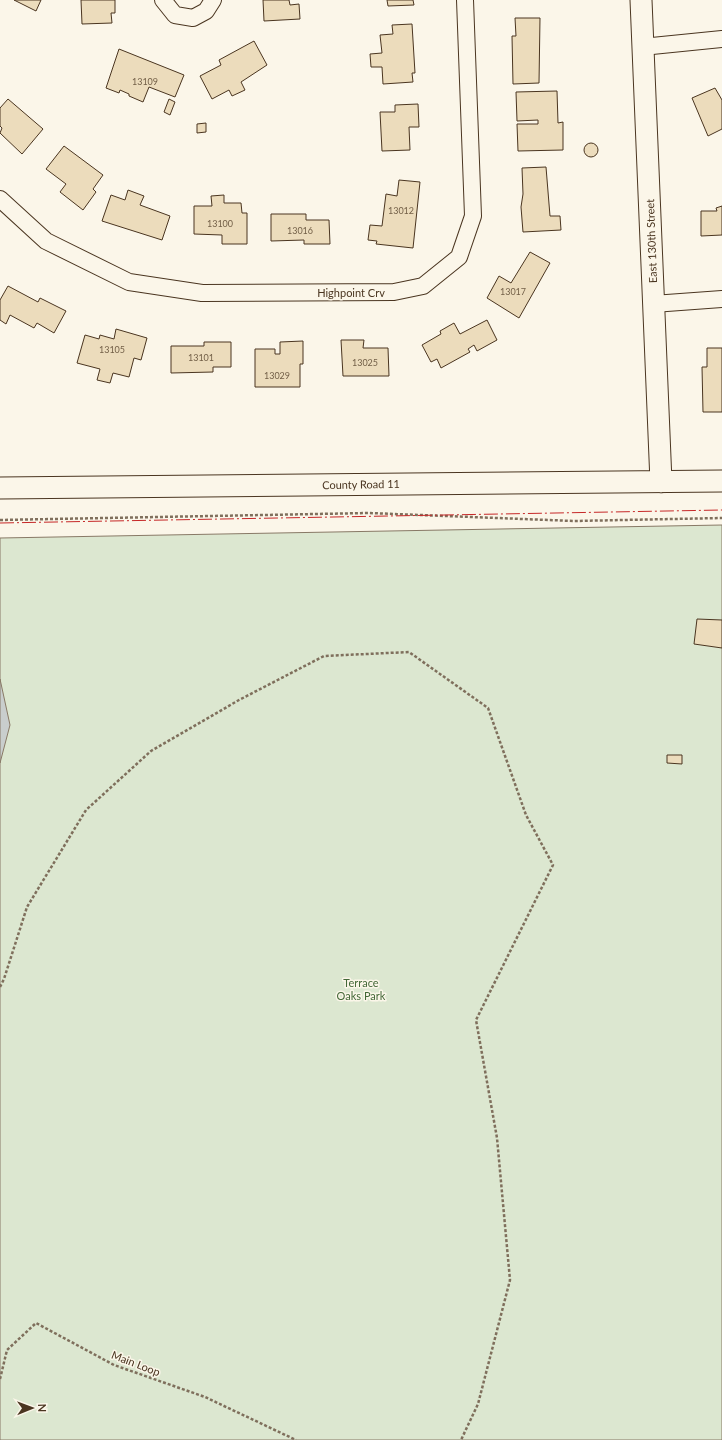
<svg xmlns="http://www.w3.org/2000/svg" width="722" height="1440" font-family="Lato,sans-serif">
	<style>
		.green { fill: #dce7d0; stroke: #887966 }
		.water { fill: #c9cecd; stroke: #887966 }
		.building { fill: #ecdcbc; stroke: #4a3520 }
		.lines { fill: none; stroke-linecap: round; stroke-linejoin: round }
		.minor-casing { stroke: #4a3520; stroke-width: 18 }
		.tertiary-casing { stroke: #4a3520; stroke-width: 23 }
		.path { stroke: #7f6f5c; stroke-width: 2.5; stroke-dasharray: 3 2; stroke-linecap: butt }
		.minor { stroke: #fbf6e9; stroke-width: 16 }
		.tertiary { stroke: #fbf6e9; stroke-width: 21 }
		.power { stroke: #c62828; stroke-width: 1; stroke-dasharray: 14 3 2 3; stroke-linecap: butt }
		.labels { text-anchor: middle; dominant-baseline: central; stroke-width: 3; stroke-linejoin: round; paint-order: stroke }
		.number-label { font-size: 9px; fill: #725f47 }
		.street-label { font-size: 11px; fill: #4a3520; stroke: #fbf6e9 }
		.park-label { font-size: 11px; fill: #436837; stroke: #fbf6e9 }
	</style>
	<rect width="100%" height="100%" fill="#fbf6e9"/>
	<path class="green" d="M 722,525 L 722,1440 L 0,1440 L 0,538 Z"/>
	<path class="water" d="M 0,679 L 10,725 L 0,763 Z"/>
	<path class="building" d="M 14,0 L 41,0 L 36,11 Z
		M 81,0 L 115,0 L 115,13 L 111,13 L 112,23 L 82,24 Z
		M 263,0 L 289,0 L 290,5 L 299,4 L 300,19 L 264,21 Z
		M 387,0 L 413,0 L 414,5 L 388,6 Z
		M 515,18 L 540,18 L 539,83 L 513,84 L 512,36 L 516,36 Z
		M 412,24 L 415,73 L 412,73 L 413,82 L 383,84 L 382,67 L 371,67 L 370,54 L 382,53 L 380,35 L 393,34 L 392,25 Z
		M 254,41 L 267,65 L 241,82 L 245,90 L 232,96 L 229,90 L 212,99 L 200,76 L 221,65 L 219,60 Z
		M 119,49 L 184,75 L 175,97 L 149,87 L 143,102 L 129,96 L 129,94 L 120,90 L 119,93 L 106,88 Z
		M 715,88 L 722,100 L 722,129 L 708,136 L 692,98 Z
		M 557,91 L 558,123 L 563,122 L 563,150 L 518,151 L 517,124 L 538,124 L 538,120 L 517,121 L 516,92 Z
		M 8,99 L 43,129 L 22,154 L 0,133 L 2,128 L 0,126 L 0,108 Z
		M 169,99 L 175,102 L 170,115 L 164,112 Z
		M 418,104 L 419,127 L 409,127 L 410,150 L 382,151 L 380,112 L 395,112 L 395,105 Z
		M 206,123 L 206,132 L 197,133 L 197,124 Z
		M584 150a7 7 0 1 1 14 0a7 7 0 1 1-14 0Z
		M 64,146 L 103,175 L 93,189 L 96,192 L 83,210 L 60,192 L 66,184 L 46,169 Z
		M 546,167 L 550,216 L 560,216 L 561,230 L 523,232 L 521,207 L 523,194 L 522,168 Z
		M 399,180 L 420,182 L 413,248 L 376,244 L 377,241 L 368,240 L 370,225 L 382,226 L 386,194 L 397,196 Z
		M 128,190 L 144,196 L 140,205 L 170,216 L 162,240 L 102,221 L 111,195 L 125,200 Z
		M 224,195 L 224,203 L 241,203 L 242,213 L 247,213 L 247,244 L 222,244 L 222,235 L 194,234 L 194,206 L 212,206 L 211,196 Z
		M 722,206 L 722,235 L 701,236 L 701,211 L 717,211 L 716,208 Z
		M 271,214 L 306,214 L 306,220 L 329,220 L 330,244 L 304,244 L 304,240 L 271,241 Z
		M 530,252 L 550,263 L 519,318 L 487,298 L 499,276 L 511,283 Z
		M 8,286 L 38,302 L 40,298 L 66,311 L 54,333 L 37,323 L 34,328 L 10,315 L 6,324 L 0,320 L 0,300 Z
		M 487,320 L 497,340 L 477,351 L 474,345 L 468,349 L 470,352 L 441,368 L 437,359 L 431,362 L 422,345 L 441,334 L 440,331 L 454,323 L 460,334 Z
		M 116,329 L 147,338 L 141,360 L 134,358 L 129,377 L 113,373 L 110,383 L 97,380 L 100,369 L 77,363 L 85,335 L 99,339 L 100,335 L 114,339 Z
		M 341,340 L 364,340 L 363,348 L 388,348 L 389,376 L 343,376 Z
		M 303,341 L 303,364 L 300,364 L 300,387 L 255,387 L 255,349 L 275,349 L 275,354 L 280,354 L 280,342 Z
		M 204,342 L 231,342 L 231,367 L 213,367 L 213,372 L 171,373 L 171,346 L 204,346 Z
		M 707,348 L 722,348 L 722,412 L 703,412 L 702,367 L 707,367 Z
		M 697,619 L 722,620 L 722,648 L 694,644 Z
		M 667,755 L 682,755 L 682,764 L 667,763 Z"/>
	<g class="lines">
		<defs>
			<path id="minor" d="M 163,0 L 175,15 L 193,18 L 206,11 L 213,0
				M 642,47 L 722,39
				M 0,199 L 46,241 L 129,282 L 202,293 L 394,292 L 423,286 L 459,257 L 473,216 L 465,0
				M 653,304 L 722,299"/>
			<path id="tertiary" d="M 641,0 L 661,482
				M 0,488 L 722,481"/>
		</defs>
		<use href="#minor" class="minor-casing"/>
		<use href="#tertiary" class="tertiary-casing"/>
		<path class="path" d="M 0,520 L 369,513 L 574,521 L 722,518
			M 0,987 L 4,979 L 27,907 L 86,810 L 151,751 L 239,700 L 324,656 L 409,652 L 488,708 L 526,815 L 553,865 L 476,1020 L 497,1138 L 510,1280 L 478,1404 L 461,1440
			M 0,1379 L 7,1350 L 36,1323 L 114,1365 L 205,1397 L 296,1440"/>
		<use href="#minor" class="minor"/>
		<use href="#tertiary" class="tertiary"/>
		<path class="power" d="M 0,523 L 722,510"/>
	</g>
	<g class="labels">
		<g class="number-label">
			<text x="145" y="81">13109</text>
			<text x="401" y="210">13012</text>
			<text x="220" y="223">13100</text>
			<text x="300" y="230">13016</text>
			<text x="513" y="291">13017</text>
			<text x="112" y="349">13105</text>
			<text x="201" y="357">13101</text>
			<text x="365" y="362">13025</text>
			<text x="277" y="375">13029</text>
		</g>
		<g class="street-label">
			<text transform="translate(651 241) rotate(-92)">East 130th Street</text>
			<text x="351" y="292">Highpoint Crv</text>
			<text transform="translate(361 484) rotate(-1)">County Road 11</text>
			<text transform="translate(136 1363) rotate(21)">Main Loop</text>
		</g>
		<g class="park-label">
			<text x="361" y="982">Terrace<tspan x="361" dy="13">Oaks Park</tspan></text>
		</g>
	</g>
	<g transform="translate(32 1408) rotate(89)" stroke="#fbf6e9" stroke-width="3" paint-order="stroke">
	<path d="M0-3L7 15L0 10L-7 15Z" fill="#4a3520"/>
	<text y="-6" font-size="11" font-weight="bold" text-anchor="middle" fill="#4a3520">N</text>
	</g>
</svg>
